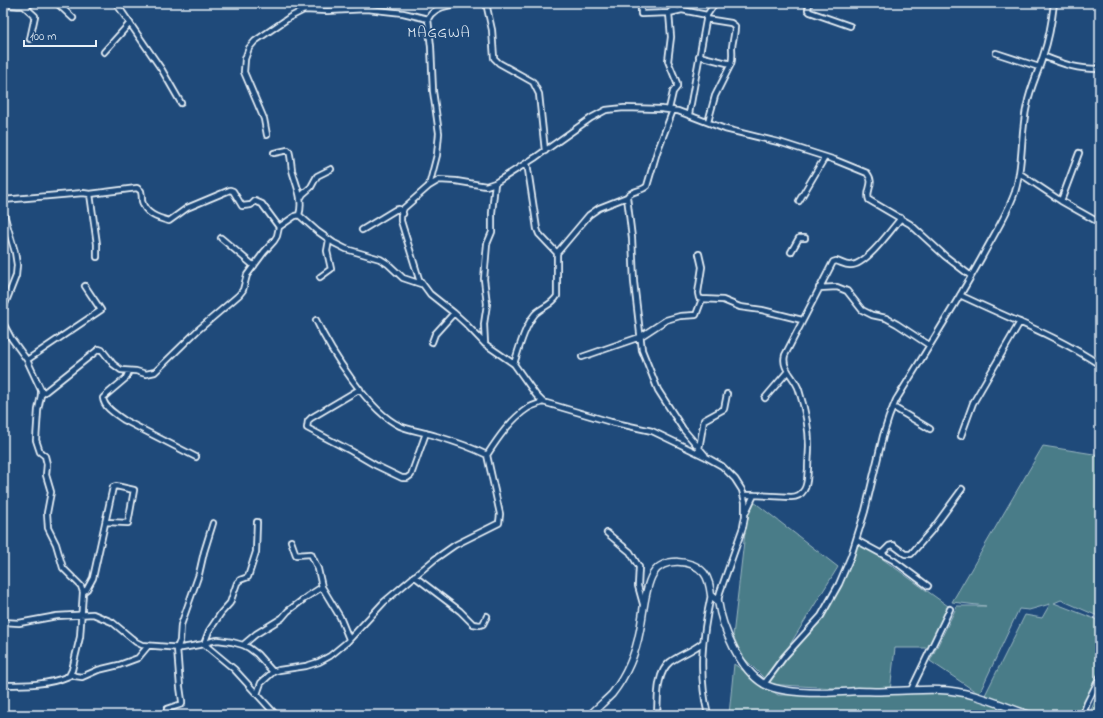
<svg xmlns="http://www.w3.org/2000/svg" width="1103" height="718" font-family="'Indie Flower',sans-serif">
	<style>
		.green { fill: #4a7c88; stroke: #99b6c0 }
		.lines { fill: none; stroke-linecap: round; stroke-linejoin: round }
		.street-casing { stroke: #e8f1f8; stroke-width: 8 }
		.secondary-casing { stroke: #e8f1f8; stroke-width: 9 }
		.street { stroke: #1f4a7a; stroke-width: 4.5 }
		.secondary { stroke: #1f4a7a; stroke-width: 6 }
		.labels { text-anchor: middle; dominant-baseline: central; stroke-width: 3; stroke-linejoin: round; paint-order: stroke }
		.quarter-label { font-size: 15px; letter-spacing: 1px; fill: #e8f1f8; stroke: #1f4a7a }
	</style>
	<rect width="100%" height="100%" fill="#1f4a7a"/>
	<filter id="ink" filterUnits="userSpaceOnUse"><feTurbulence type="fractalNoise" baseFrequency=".025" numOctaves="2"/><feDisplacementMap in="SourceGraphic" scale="8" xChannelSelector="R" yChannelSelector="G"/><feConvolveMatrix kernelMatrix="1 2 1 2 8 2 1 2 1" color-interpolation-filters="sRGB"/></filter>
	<g filter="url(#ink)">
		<path class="green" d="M 1043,446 L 1100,455 L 1100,617 L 1061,600 L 1054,603 L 1100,621 L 1100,684 L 1083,715 L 1038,715 L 985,695 L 1025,615 L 1042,618 L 1050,604 L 1029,610 L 1019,609 L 979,694 L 930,661 L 957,606 L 986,606 L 952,602 Z
			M 749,498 L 838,567 L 768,680 L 818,624 L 859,542 L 948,606 L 931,648 L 895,648 L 890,691 L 764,684 L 767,681 L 743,657 L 733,636 Z
			M 734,664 L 778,695 L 955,691 L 1025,715 L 729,715 Z
			M 1100,688 L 1100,715 L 1089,715 Z"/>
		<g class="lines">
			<defs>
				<path id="street" d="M 57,3 L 73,18
					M 116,3 L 162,70 L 181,103
					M 291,3 L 304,10 L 327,11 L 367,9 L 403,13 L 428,19 C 436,0 474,4 490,3
					M 486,3 L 492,30 L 494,58 L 499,63 L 533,82 L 539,94 L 545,151
					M 641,3 L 641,14 L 669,13 L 682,10 L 707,15
					M 809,3 L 808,10 L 810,12 L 850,26
					M 3,6 C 13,3 21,9 33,3
					M 24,6 L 35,16 L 30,39
					M 670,12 L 680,3
					M 428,19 L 431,47 L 433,91 L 439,133 L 437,155 L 429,186 L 404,208 L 401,215 L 401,221 L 419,279 L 430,294 L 454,313 L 435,334 L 432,342
					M 706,19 L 731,23 L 735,26 C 735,33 733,39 732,47 C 732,53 733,58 731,64 L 715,96 L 708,122
					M 104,52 L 130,23
					M 996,53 L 1039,67
					M 699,56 L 731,64
					M 1043,56 C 1065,65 1077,69 1100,69
					M 669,109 L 673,92 L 677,87 L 677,83 L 668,61 L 671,37 L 669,13
					M 673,110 L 657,152 L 647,186 C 641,192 631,190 627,197 L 632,238 L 634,282 L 642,350 L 658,390 L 683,429 L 705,455
					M 689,114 L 707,15 L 715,3
					M 267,135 L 264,119 L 244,72 L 245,59 L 249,48 L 255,41 L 290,17 L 304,10
					M 274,153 L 288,150 L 289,151 C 291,157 291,164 292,170 C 296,185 304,200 299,215
					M 527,163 L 537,229 L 539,234 L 557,253
					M 1019,173 L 1061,201 L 1100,223
					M 429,186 L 439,180 L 456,181 L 486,186 L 495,183 L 536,157 L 591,118 L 606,110 L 624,108 L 661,109 L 678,111 L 725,129 L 782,143 L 835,160 L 867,173 C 876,184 865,190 869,200 L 910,224 L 945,256 L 971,276
					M 90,194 L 97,244 L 97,257
					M 300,199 L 303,194 L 311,187 L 317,176 L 331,169
					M 3,200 L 83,193 L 90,194 L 137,188 L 141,191 C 142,195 142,198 142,201 C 145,214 158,218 169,221 L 187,208 L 230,190 L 233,191 L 242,206 L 251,205 L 255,201 L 262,204 L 279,227
					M 799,201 L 825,157
					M 1061,201 L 1079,153
					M 3,211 L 15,252 L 17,265 L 16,276 L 5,304 L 3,311
					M 299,215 L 317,231 L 334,243 L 346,249 L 380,259 L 388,264 L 403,278 L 421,284
					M 362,230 L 395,210 L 399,209 L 403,214
					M 221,238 L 254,266
					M 791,252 L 799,238 L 805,238
					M 699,254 L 702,267 L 698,293 L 699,298 L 702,299 L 723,300 L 740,307 L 762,310 L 802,320
					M 320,277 L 331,269 L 327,251 L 329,240
					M 819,288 L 837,287 L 847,291 L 862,310 L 872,315 L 886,318 L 897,324 L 929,345
					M 960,295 C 1007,318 1056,335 1100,365
					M 454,313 L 465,323 L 485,344 L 514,364 L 536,395 L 543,402 L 611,422 L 652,431 L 706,457 L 722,466 L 735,479 L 742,490 L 745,502 L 745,516 L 743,527 L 720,592 L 718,601
					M 316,320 C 330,350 369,412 400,426 C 412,431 424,432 436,436 C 453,441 471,447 487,455
					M 3,323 L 11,338 L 27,360 L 41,390 L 41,395 L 38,410 L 36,440 L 40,452 L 45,456 L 47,464 L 46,475 L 51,492 L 47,513 L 48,528 L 56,544 L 63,568 L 81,586 L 83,592 L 80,637 L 72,670 L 69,676 C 48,685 25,685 3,685
					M 485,344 L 484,324 L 487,304 L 484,279 L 487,244 L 492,232 L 492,213 L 495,183
					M 582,357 L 640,337 L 666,320 L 680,316 L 696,315 L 702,299
					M 27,360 L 101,310 L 85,286
					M 514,364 C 519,348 525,326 535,314 C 542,307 552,305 557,296 L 557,253 L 589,215 L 599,208 L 627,197
					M 129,371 L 126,378 L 106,395 L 103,398 C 104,408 117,415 124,420 L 196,457
					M 360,389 L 311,418 L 308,421 L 307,428 L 351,451 L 375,465 L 402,478 L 407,478 L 411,475 L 426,433
					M 41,395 L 99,349 L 102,350 L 113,364 L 121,370 L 136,371 L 146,374 L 155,372 L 198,330 L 239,295 L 243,290 L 247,275 L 264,252 L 274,241 L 277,236 L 279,227 L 295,216 L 299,215
					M 765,398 L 788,371
					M 893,407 L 930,429
					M 961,436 L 973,403 L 1020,322
					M 699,449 L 704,420 L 724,409 L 727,394
					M 743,495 L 754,495 L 791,497 C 797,497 801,495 804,490 C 808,484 807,476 808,469 C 808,461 809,453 809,445 C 809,428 804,406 799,390 C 795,377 781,369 785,355 L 833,262 L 836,261 C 841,262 846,266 851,265 C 866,265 891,230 901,218
					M 746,512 L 754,495
					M 607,533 L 630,552 L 639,567 L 638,586 L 643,604
					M 856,540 L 893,560 L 928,586
					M 291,541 L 296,555 L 311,554 L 318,569 L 322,587 L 340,617 L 349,639
					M 882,553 L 889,546 L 893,545 L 905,554 L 911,554 L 932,530 L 962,489
					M 414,576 L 460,611 L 473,624 L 480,625 L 483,624 L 487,616
					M 83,592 L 87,589 L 93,578 L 113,487 L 116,486 L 134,490 L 128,523 L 106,522
					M 3,622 L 19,623 L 57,616 L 93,614 L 112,622 L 136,642 L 142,645 L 182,648 L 204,644 L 212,641 L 218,640 L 232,642 L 243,645 L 249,648 L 257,654 L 273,672
					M 204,644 L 209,631 L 221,613 L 230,603 L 237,583 L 240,580 L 248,577 L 256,552 L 257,522
					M 204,644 L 234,669 L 276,715
					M 243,645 L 256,634 L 282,618 L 288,611 L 308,596 L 322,587
					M 71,674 L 75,676 L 82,677 L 98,670 L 119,665 L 138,658 L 148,646
					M 764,684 L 784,657 L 821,616 L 839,584 L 851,556 L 865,511 L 883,436 L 889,417 L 896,400 C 925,353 955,306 982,257 C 993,236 1007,215 1015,192 C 1024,163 1020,134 1027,105 C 1030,88 1038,73 1043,56 C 1049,39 1052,21 1054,3
					M 911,690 L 950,609
					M 257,694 L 261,683 L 273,672 L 279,670 L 306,666 L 319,662 L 330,656 L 347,642 L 384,602 L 435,559 L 455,545 L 499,523 L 500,514 L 487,455 C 498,438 511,419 528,408 C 533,405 538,404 543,402
					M 166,715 L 167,709 L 182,704 L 182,701 L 180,687 L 177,648 L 180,641 L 181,625 L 199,574 L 204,552 L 213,523
					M 657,715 C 658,699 656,673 670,662 C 680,655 692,651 702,643
					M 708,715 C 698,673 702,637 711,595
					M 1083,715 L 1087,703 L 1100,677"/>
				<path id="secondary" d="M 590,715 C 597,708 605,701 612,694 C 626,676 636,652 640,630 C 643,615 645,586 653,574 C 663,557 692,559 704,573 C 709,579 710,587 711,595 L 718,601 C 722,628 740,670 764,684 C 786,696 833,693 858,691 C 869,691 880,692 891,691 C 908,691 924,689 940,690 C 972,691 1000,705 1030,715"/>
			</defs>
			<use href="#street" class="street-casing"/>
			<use href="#secondary" class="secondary-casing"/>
			<use href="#street" class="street"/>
			<use href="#secondary" class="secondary"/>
		</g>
	</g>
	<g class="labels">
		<g class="quarter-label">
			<text x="439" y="33">MAGGWA</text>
		</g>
	</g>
	<rect width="1103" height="718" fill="none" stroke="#1f4a7a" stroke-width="16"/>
	<rect x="8" y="8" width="1087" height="702" fill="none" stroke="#e8f1f8" stroke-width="1.5" filter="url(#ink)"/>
	<path d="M24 40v6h72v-6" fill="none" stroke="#e8f1f8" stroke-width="2"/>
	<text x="30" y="40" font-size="12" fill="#e8f1f8" stroke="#1f4a7a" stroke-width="3" paint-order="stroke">100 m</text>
</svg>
